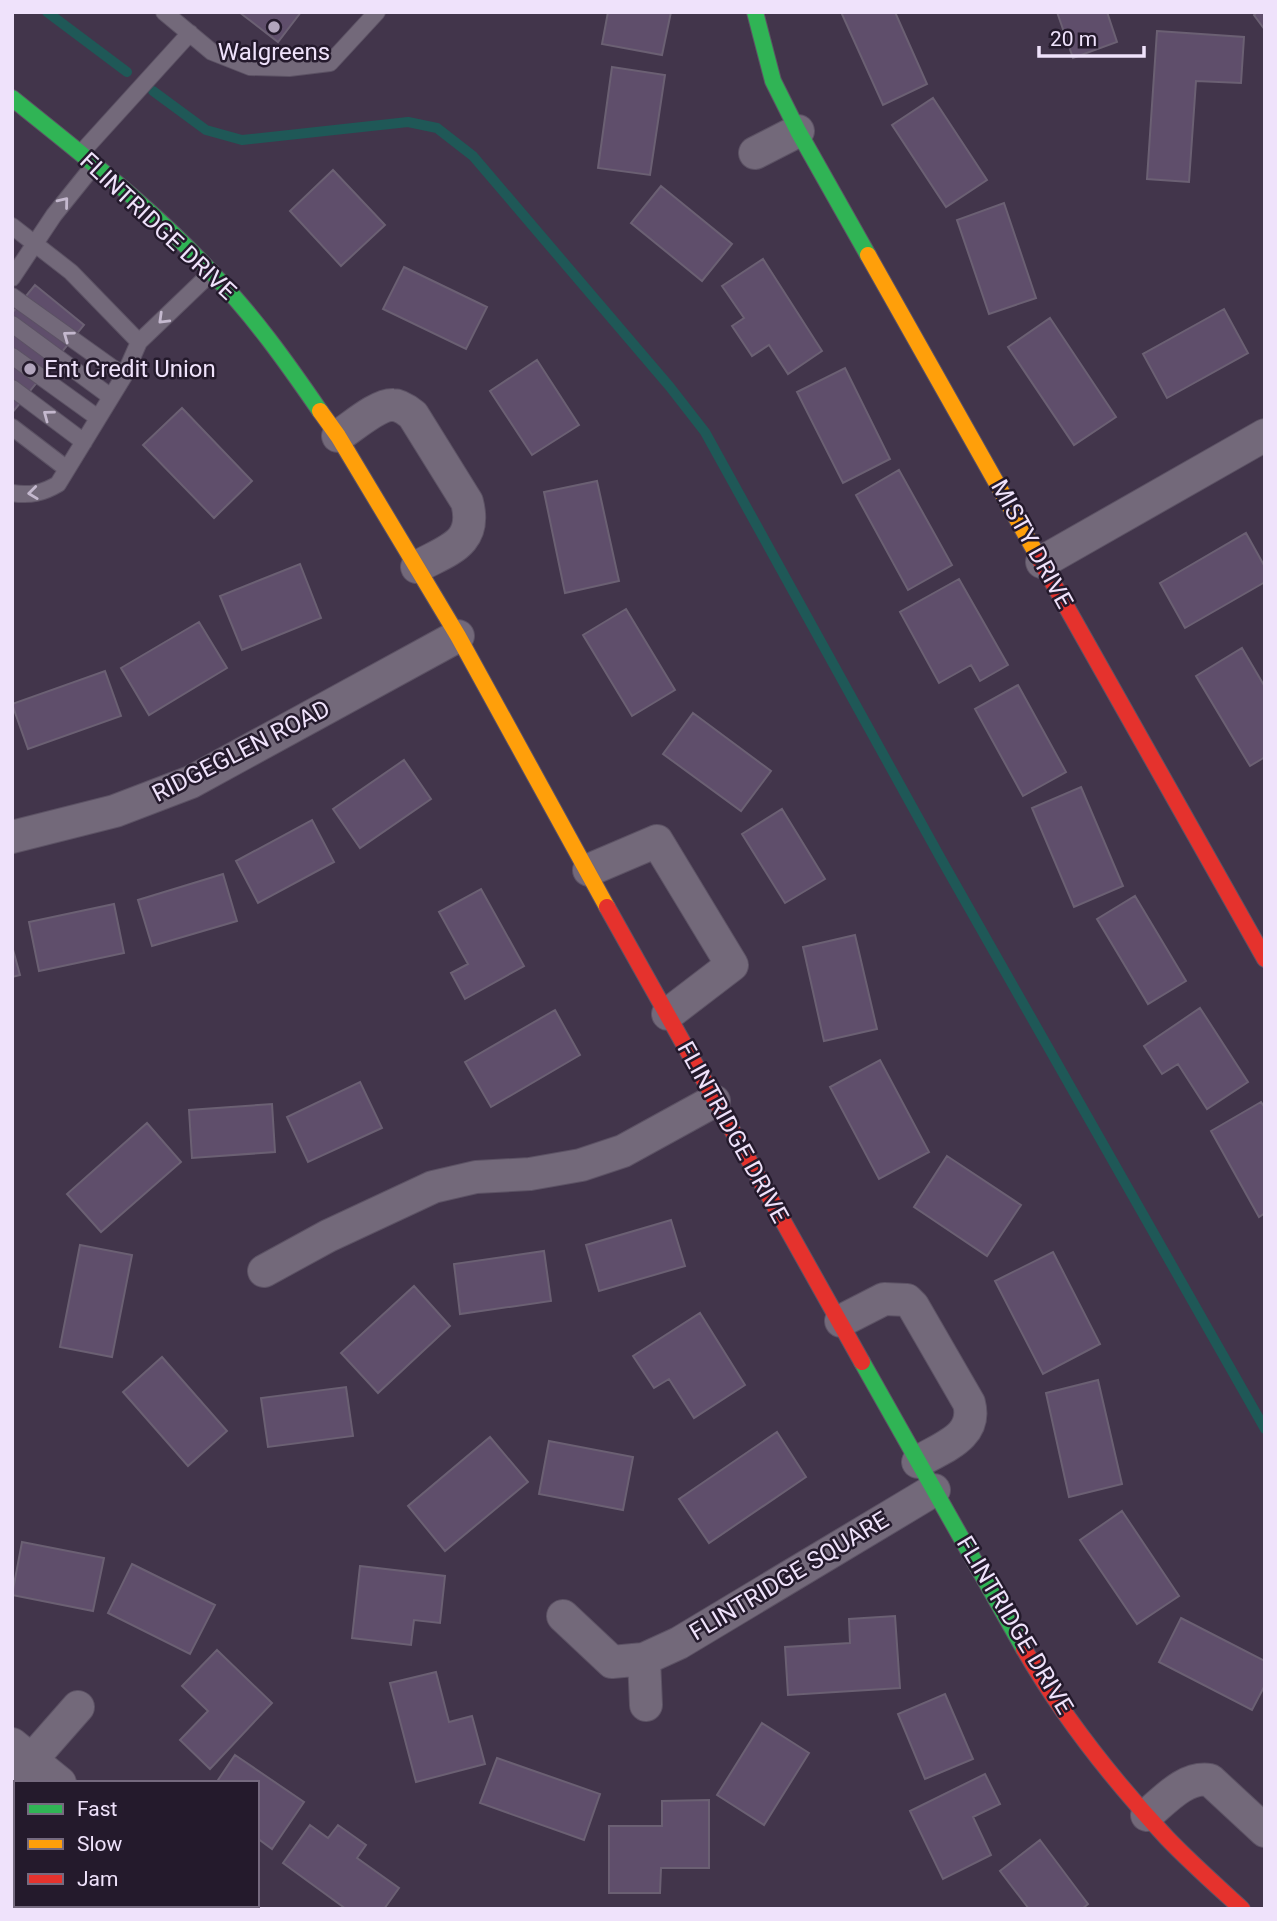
<svg xmlns="http://www.w3.org/2000/svg" width="1277" height="1921" font-family="Roboto,sans-serif">
	<style>
		.lines { fill: none; stroke-linecap: round; stroke-linejoin: round }
		.stream { stroke: #1f5857; stroke-width: 10 }
		.building { fill: #5f4e6b; stroke: #6b6073; stroke-width: 2 }
		.lane-casing { stroke: #5c5264; stroke-width: 18 }
		.street-casing { stroke: #5c5264; stroke-width: 34 }
		.fast-casing { stroke: #5c5264; stroke-width: 18 }
		.slow-casing { stroke: #5c5264; stroke-width: 18 }
		.jam-casing { stroke: #5c5264; stroke-width: 18 }
		.lane { stroke: #73697a; stroke-width: 16 }
		.street { stroke: #73697a; stroke-width: 32 }
		.fast { stroke: #30b455; stroke-width: 16 }
		.slow { stroke: #ff9f0a; stroke-width: 16 }
		.jam { stroke: #e5322d; stroke-width: 16 }
		.oneway { stroke: #c4b8ce }
		.poi-dot { fill: #b2a5bd; stroke: #241a2c; stroke-width: 2.5 }
		.labels { text-anchor: middle; dominant-baseline: central; stroke-width: 5; stroke-linejoin: round; paint-order: stroke }
		.poi-label { font-size: 24px; fill: #efe2fb; stroke: #241a2c }
		.street-label { font-size: 24px; fill: #efe2fb; stroke: #241a2c }
	</style>
	<rect width="100%" height="100%" fill="#42354b"/>
	<g class="lines">
		<path class="stream" d="M 47,12 L 127,72
			M 153,91 L 206,130 L 242,140 L 408,122 L 437,128 L 473,156 L 670,387 L 705,432 L 940,857 L 1265,1429"/>
	</g>
	<path class="building" d="M 239,12 L 301,12 L 278,42 Z
		M 608,12 L 671,12 L 662,55 L 602,44 Z
		M 841,12 L 895,12 L 927,84 L 883,105 Z
		M 1057,12 L 1107,12 L 1117,42 L 1073,58 Z
		M 1257,12 L 1265,12 L 1265,30 L 1254,15 Z
		M 1157,31 L 1244,37 L 1241,83 L 1196,81 L 1189,182 L 1147,179 Z
		M 612,67 L 665,75 L 650,175 L 598,168 Z
		M 933,98 L 987,180 L 946,207 L 892,125 Z
		M 333,170 L 385,225 L 341,266 L 290,211 Z
		M 661,186 L 732,244 L 702,281 L 631,223 Z
		M 1004,203 L 1036,298 L 989,314 L 957,220 Z
		M 763,259 L 822,351 L 788,374 L 769,345 L 752,356 L 732,326 L 744,318 L 722,286 Z
		M 404,267 L 487,307 L 466,349 L 383,309 Z
		M 35,285 L 84,325 L 12,413 L 12,313 Z
		M 1224,309 L 1248,353 L 1167,398 L 1143,354 Z
		M 1050,318 L 1116,417 L 1074,445 L 1008,347 Z
		M 537,360 L 579,425 L 532,455 L 490,391 Z
		M 845,368 L 890,459 L 843,483 L 797,392 Z
		M 182,408 L 252,481 L 214,518 L 143,445 Z
		M 899,470 L 952,565 L 908,590 L 856,495 Z
		M 597,481 L 619,581 L 565,593 L 544,492 Z
		M 1246,533 L 1265,567 L 1265,582 L 1185,628 L 1160,583 Z
		M 300,564 L 321,618 L 242,650 L 220,596 Z
		M 959,579 L 1008,665 L 980,681 L 971,665 L 939,683 L 900,612 Z
		M 626,609 L 675,690 L 632,716 L 583,635 Z
		M 199,622 L 227,668 L 149,715 L 121,668 Z
		M 1242,648 L 1265,687 L 1265,757 L 1250,766 L 1196,676 Z
		M 105,671 L 121,716 L 28,749 L 12,704 Z
		M 1018,685 L 1066,772 L 1023,796 L 975,709 Z
		M 693,713 L 771,771 L 741,811 L 663,754 Z
		M 404,760 L 431,799 L 360,848 L 333,809 Z
		M 1081,787 L 1123,886 L 1074,907 L 1032,808 Z
		M 782,809 L 825,879 L 785,903 L 742,834 Z
		M 312,820 L 334,862 L 258,903 L 236,861 Z
		M 223,874 L 237,921 L 152,946 L 138,900 Z
		M 481,889 L 524,966 L 465,999 L 451,973 L 468,964 L 439,912 Z
		M 1135,896 L 1186,981 L 1148,1004 L 1097,919 Z
		M 114,904 L 124,953 L 39,971 L 29,922 Z
		M 855,935 L 877,1029 L 824,1041 L 803,947 Z
		M 12,946 L 20,975 L 12,977 Z
		M 1200,1008 L 1248,1082 L 1207,1109 L 1178,1064 L 1162,1074 L 1144,1046 Z
		M 555,1010 L 580,1055 L 491,1107 L 465,1062 Z
		M 880,1060 L 929,1152 L 879,1179 L 830,1087 Z
		M 360,1082 L 382,1128 L 308,1162 L 287,1117 Z
		M 1261,1102 L 1265,1108 L 1265,1213 L 1259,1217 L 1211,1131 Z
		M 272,1104 L 275,1152 L 192,1158 L 189,1110 Z
		M 147,1123 L 181,1162 L 101,1232 L 67,1194 Z
		M 947,1156 L 1021,1205 L 987,1256 L 914,1207 Z
		M 671,1220 L 685,1266 L 599,1291 L 586,1245 Z
		M 80,1245 L 132,1255 L 112,1357 L 60,1347 Z
		M 544,1251 L 551,1301 L 460,1314 L 454,1264 Z
		M 1053,1252 L 1100,1344 L 1043,1374 L 995,1281 Z
		M 414,1286 L 450,1326 L 378,1393 L 341,1353 Z
		M 700,1313 L 745,1385 L 694,1418 L 669,1379 L 654,1388 L 633,1356 Z
		M 162,1357 L 227,1431 L 188,1466 L 123,1392 Z
		M 1098,1380 L 1122,1484 L 1069,1497 L 1046,1393 Z
		M 346,1387 L 353,1436 L 268,1447 L 261,1398 Z
		M 777,1432 L 806,1477 L 709,1543 L 679,1499 Z
		M 490,1437 L 528,1482 L 445,1551 L 408,1506 Z
		M 549,1441 L 633,1457 L 623,1510 L 539,1494 Z
		M 1122,1511 L 1179,1596 L 1137,1624 L 1080,1540 Z
		M 22,1542 L 104,1558 L 93,1611 L 12,1595 Z
		M 132,1564 L 215,1605 L 190,1654 L 108,1613 Z
		M 360,1566 L 445,1576 L 440,1623 L 414,1620 L 411,1645 L 352,1638 Z
		M 895,1616 L 900,1688 L 788,1695 L 785,1647 L 850,1643 L 849,1619 Z
		M 1181,1618 L 1265,1661 L 1265,1685 L 1252,1710 L 1159,1662 Z
		M 217,1650 L 272,1703 L 210,1769 L 180,1740 L 208,1711 L 182,1686 Z
		M 436,1672 L 449,1722 L 472,1716 L 485,1764 L 416,1782 L 390,1683 Z
		M 945,1694 L 973,1759 L 925,1779 L 898,1714 Z
		M 762,1723 L 809,1753 L 764,1825 L 717,1795 Z
		M 235,1755 L 304,1802 L 272,1849 L 257,1838 L 257,1783 L 216,1783 Z
		M 497,1758 L 600,1794 L 584,1840 L 480,1803 Z
		M 985,1774 L 1000,1804 L 973,1817 L 991,1855 L 943,1879 L 910,1811 Z
		M 709,1800 L 709,1868 L 661,1868 L 660,1893 L 609,1893 L 609,1826 L 662,1826 L 662,1801 Z
		M 310,1825 L 328,1838 L 338,1825 L 366,1845 L 357,1858 L 399,1888 L 384,1909 L 346,1909 L 283,1863 Z
		M 1040,1840 L 1088,1904 L 1082,1909 L 1029,1909 L 1000,1871 Z"/>
	<g class="lines">
		<defs>
			<path id="lane" d="M 164,12 L 212,52 L 250,67 L 289,68 L 330,63 L 377,12
				M 81,153 L 190,33
				M 12,226 L 71,272 L 139,342 L 212,272
				M 12,278 L 54,215 L 95,164
				M 12,296 L 124,376
				M 12,324 L 111,397
				M 12,356 L 98,418
				M 12,388 L 84,442
				M 12,427 L 67,469
				M 12,493 C 30,496 43,493 58,484 L 124,376 L 139,342"/>
			<path id="street" d="M 755,153 L 798,131
				M 338,436 C 351,428 378,404 393,405 C 400,405 408,411 413,415 L 467,502 C 478,544 447,550 417,567
				M 1042,562 L 1265,435
				M 12,837 L 115,811 L 191,782 L 458,636
				M 589,870 L 657,841 L 732,965 L 668,1014
				M 264,1271 L 328,1236 L 433,1187 L 476,1177 L 530,1174 L 581,1165 L 623,1151 L 714,1101
				M 841,1321 L 884,1299 L 907,1300 L 913,1306 L 969,1403 C 978,1437 942,1447 918,1462
				M 563,1616 L 612,1662 L 644,1659 L 679,1643 L 934,1490
				M 644,1659 L 646,1705
				M 12,1744 L 60,1783
				M 12,1782 L 78,1707
				M 1147,1815 C 1165,1800 1185,1776 1210,1780 L 1265,1831
				M 210,1905 L 214,1909"/>
			<path id="fast" d="M 755,12 L 773,81 L 798,131 L 868,255
				M 12,98 C 81,154 152,208 212,273 C 253,315 287,363 320,411
				M 862,1362 L 1024,1649"/>
			<path id="slow" d="M 868,255 L 1040,560
				M 320,411 L 338,436 L 458,636 L 607,907"/>
			<path id="jam" d="M 1040,560 L 1265,959
				M 607,907 L 862,1362
				M 1024,1649 C 1063,1717 1114,1781 1167,1838 C 1191,1863 1217,1886 1242,1909"/>
		</defs>
		<use href="#lane" class="lane-casing"/>
		<use href="#street" class="street-casing"/>
		<use href="#fast" class="fast-casing"/>
		<use href="#slow" class="slow-casing"/>
		<use href="#jam" class="jam-casing"/>
		<use href="#lane" class="lane"/>
		<use href="#street" class="street"/>
		<use href="#fast" class="fast"/>
		<use href="#slow" class="slow"/>
		<use href="#jam" class="jam"/>
	</g>
	<defs><path id="oneway-chevron" d="M-2-3.5L2.5 0L-2 3.5" fill="none" stroke-width="1.6" stroke-linecap="round" stroke-linejoin="round" transform="scale(1.75)"/></defs>
	<g class="oneway">
		<use href="#oneway-chevron" transform="translate(64 202) rotate(-51)"/>
		<use href="#oneway-chevron" transform="translate(163 319) rotate(136)"/>
		<use href="#oneway-chevron" transform="translate(68 336) rotate(-144)"/>
		<use href="#oneway-chevron" transform="translate(48 415) rotate(-143)"/>
		<use href="#oneway-chevron" transform="translate(33 493) rotate(173)"/>
	</g>
	<g class="poi-dot">
		<circle cx="274" cy="27" r="7"/>
		<circle cx="30" cy="369" r="7"/>
	</g>
	<g class="labels">
		<g class="poi-label">
			<text x="274" y="52">Walgreens</text>
			<text x="44" y="369" text-anchor="start">Ent Credit Union</text>
		</g>
		<g class="street-label">
			<text transform="translate(158 226) rotate(43)">FLINTRIDGE DRIVE</text>
			<text transform="translate(1032 544) rotate(61)">MISTY DRIVE</text>
			<text transform="translate(241 751) rotate(-27)">RIDGEGLEN ROAD</text>
			<text transform="translate(733 1132) rotate(61)">FLINTRIDGE DRIVE</text>
			<text transform="translate(789 1576) rotate(-31)">FLINTRIDGE SQUARE</text>
			<text transform="translate(1015 1625) rotate(59)">FLINTRIDGE DRIVE</text>
		</g>
	</g>
	<rect width="1277" height="1921" fill="none" stroke="#efe2fb" stroke-width="28"/>
	<rect x="14" y="1781" width="245" height="126" fill="#241a2c" stroke="#756a7f" stroke-width="2"/>
	<rect x="28" y="1804" width="35" height="10" fill="#30b455" stroke="#756a7f" stroke-width="2"/>
	<text x="77" y="1816" font-size="21" fill="#efe2fb">Fast</text>
	<rect x="28" y="1839" width="35" height="10" fill="#ff9f0a" stroke="#756a7f" stroke-width="2"/>
	<text x="77" y="1851" font-size="21" fill="#efe2fb">Slow</text>
	<rect x="28" y="1874" width="35" height="10" fill="#e5322d" stroke="#756a7f" stroke-width="2"/>
	<text x="77" y="1886" font-size="21" fill="#efe2fb">Jam</text>
	<path d="M1039 46v10h105v-10" fill="none" stroke="#efe2fb" stroke-width="3.5"/>
	<text x="1050" y="46" font-size="21" fill="#efe2fb" stroke="#241a2c" stroke-width="5" paint-order="stroke">20 m</text>
</svg>
